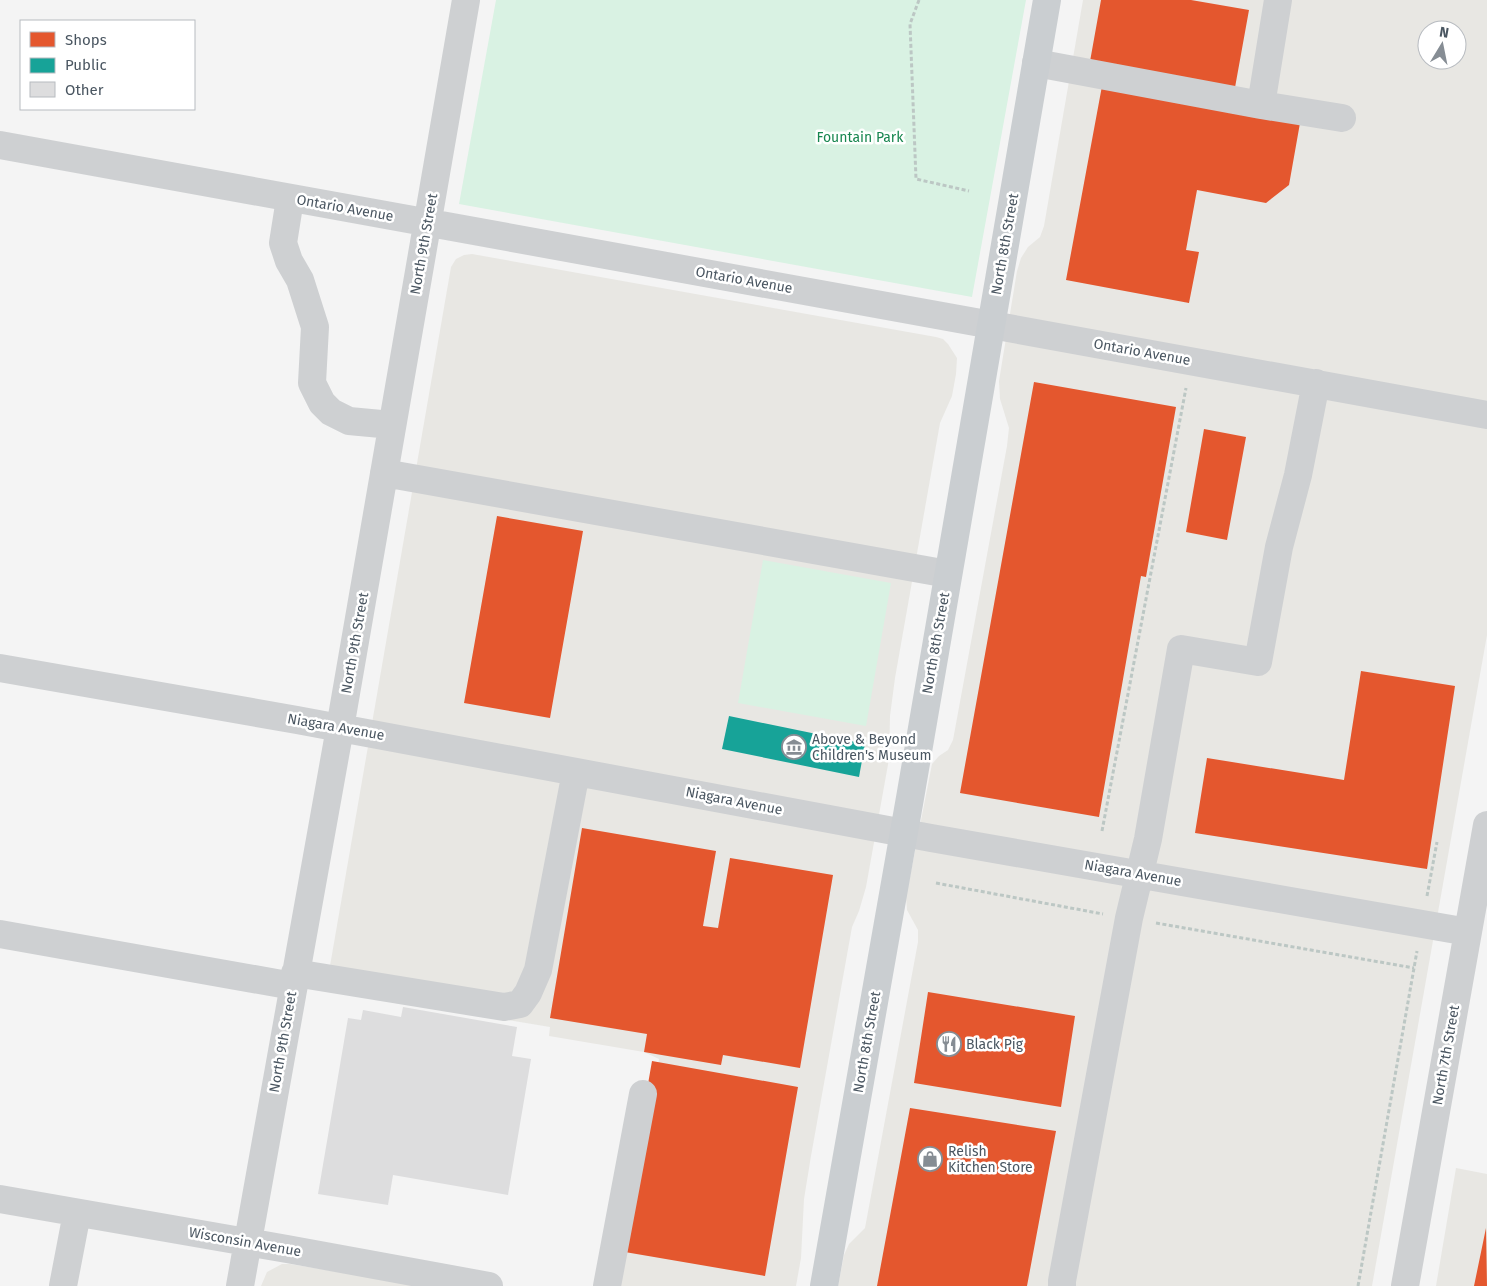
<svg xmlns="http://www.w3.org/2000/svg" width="1487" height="1286" font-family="'Fira Sans',sans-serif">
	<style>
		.commercial { fill: #e8e7e3; fill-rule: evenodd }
		.green { fill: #d9f2e3 }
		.shops { fill: #e4572e }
		.public { fill: #17a398 }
		.building { fill: #ddddde }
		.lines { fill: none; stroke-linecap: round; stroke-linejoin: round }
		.path { stroke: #bcc7c4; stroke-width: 3; stroke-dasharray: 4 2.5; stroke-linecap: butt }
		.minor { stroke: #ced0d2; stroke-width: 28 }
		.major { stroke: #caced1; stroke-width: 28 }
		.labels { text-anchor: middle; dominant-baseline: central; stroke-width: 5; stroke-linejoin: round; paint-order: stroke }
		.park-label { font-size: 14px; fill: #17864f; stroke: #fff }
		.street-label { font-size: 14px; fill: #4a5661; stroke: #fff }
		.poi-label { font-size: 14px; fill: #4a5661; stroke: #fff; text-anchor: start }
	</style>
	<rect width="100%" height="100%" fill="#f4f4f4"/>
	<path class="commercial" d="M 1083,0 L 1487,0 L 1487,635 L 1372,1286 L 838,1286 L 844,1255 L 849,1244 L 865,1228 L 918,942 L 918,930 L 907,910 L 906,897 L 932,764 L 939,756 L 948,750 L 953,740 L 1007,446 L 1009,428 L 1000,399 L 999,381 L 1017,271 L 1021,258 L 1028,247 L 1040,237 L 1044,226 ZM 1427,30 L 1457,30 L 1457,60 L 1427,60 Z
		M 472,254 L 936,337 L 943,339 L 948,344 L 957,358 L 956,374 L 952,396 L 940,423 L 895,678 L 890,716 L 889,759 L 866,887 L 859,911 L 852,927 L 811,1156 L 804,1199 L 801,1258 L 796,1286 L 620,1286 L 659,1059 L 644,1052 L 549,1036 L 550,1027 L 326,989 L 451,267 L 456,259 L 464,255 Z
		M 1456,1168 L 1487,1174 L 1487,1286 L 1436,1286 Z
		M 282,1264 L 290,1264 L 423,1286 L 261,1286 L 267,1272 Z"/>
	<path class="green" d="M 496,0 L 1026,0 L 972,297 L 459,204 Z
		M 763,560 L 891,583 L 866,726 L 738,703 Z"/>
	<path class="shops" d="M 1101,0 L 1191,0 L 1249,10 L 1234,93 L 1089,67 Z
		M 1102,86 L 1300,123 L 1289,185 L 1266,203 L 1197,190 L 1186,250 L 1199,252 L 1189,303 L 1066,280 Z
		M 1034,382 L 1176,407 L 1146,577 L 1141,576 L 1099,817 L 960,793 Z
		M 1204,429 L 1246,437 L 1227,540 L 1186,532 Z
		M 497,516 L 583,531 L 550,718 L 464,703 Z
		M 1361,671 L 1455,686 L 1427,869 L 1195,833 L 1207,758 L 1344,780 Z
		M 582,828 L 716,851 L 703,926 L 718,928 L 730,858 L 833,875 L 800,1068 L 723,1055 L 721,1065 L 644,1052 L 647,1034 L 550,1018 Z
		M 928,992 L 1075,1016 L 1061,1107 L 914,1083 Z
		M 652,1061 L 798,1087 L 765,1276 L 619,1251 Z
		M 910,1108 L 1056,1131 L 1027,1286 L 877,1286 Z
		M 1486,1228 L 1487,1286 L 1474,1286 Z"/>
	<path class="public" d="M 729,716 L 865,744 L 859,777 L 722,749 Z"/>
	<path class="building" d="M 403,1007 L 517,1027 L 512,1056 L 531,1059 L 508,1195 L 393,1175 L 388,1205 L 318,1194 L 348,1018 L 361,1020 L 363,1010 L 401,1017 Z"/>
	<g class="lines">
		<path class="path" d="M 919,0 L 910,24 L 916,179 L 969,191
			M 1102,831 L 1186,388
			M 936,883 L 1103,914
			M 1427,896 L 1437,842
			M 1156,923 L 1414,968
			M 1358,1286 L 1417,951"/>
		<path class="minor" d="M 1036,63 L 1261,105 L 1342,118
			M 1261,105 L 1278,0
			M 0,145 L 1487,415
			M 290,199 L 283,243 L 289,261 L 300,280 L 315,327 L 312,383 L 322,403 L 331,412 L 349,421 L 392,425
			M 384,473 L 948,574
			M 0,668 L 297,720 L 931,838 L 1468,932
			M 0,934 L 293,986
			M 295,973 L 504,1007 L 520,1004 L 528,993 L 538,970 L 576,772
			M 0,1199 L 287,1249 L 489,1286
			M 63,1286 L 77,1213
			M 240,1286 L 340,728 L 466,0
			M 607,1286 L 643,1094
			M 1062,1286 L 1062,1281 L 1129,918 L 1148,839 L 1181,649 L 1258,662 L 1279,547 L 1298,475 L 1316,383
			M 1405,1286 L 1487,825"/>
		<path class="major" d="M 824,1286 L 910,798 L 1047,0"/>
	</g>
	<defs>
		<symbol id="museum-ring" viewBox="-11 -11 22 22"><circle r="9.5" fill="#fff" stroke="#868d94" stroke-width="1.5"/><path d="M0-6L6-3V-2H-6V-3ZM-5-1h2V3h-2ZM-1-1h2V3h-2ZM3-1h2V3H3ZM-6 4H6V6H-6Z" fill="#868d94"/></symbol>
		<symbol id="restaurant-ring" viewBox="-11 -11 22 22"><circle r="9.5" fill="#fff" stroke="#868d94" stroke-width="1.5"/><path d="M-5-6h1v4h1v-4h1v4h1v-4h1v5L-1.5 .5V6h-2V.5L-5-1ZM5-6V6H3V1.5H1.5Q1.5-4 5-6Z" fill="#868d94"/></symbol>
		<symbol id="shop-ring" viewBox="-11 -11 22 22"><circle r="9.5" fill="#fff" stroke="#868d94" stroke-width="1.5"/><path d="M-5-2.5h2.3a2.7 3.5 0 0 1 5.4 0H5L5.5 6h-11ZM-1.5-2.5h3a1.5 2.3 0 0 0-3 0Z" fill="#868d94"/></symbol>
	</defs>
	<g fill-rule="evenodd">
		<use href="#museum-ring" x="780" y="733" width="28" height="28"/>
		<use href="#restaurant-ring" x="935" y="1030" width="28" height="28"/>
		<use href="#shop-ring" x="916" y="1145" width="28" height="28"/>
	</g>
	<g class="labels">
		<g class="park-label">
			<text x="860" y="137">Fountain Park</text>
		</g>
		<g class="street-label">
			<text transform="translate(345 208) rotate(10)">Ontario Avenue</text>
			<text transform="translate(424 244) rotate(-80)">North 9th Street</text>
			<text transform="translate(1005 244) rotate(-80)">North 8th Street</text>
			<text transform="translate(744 280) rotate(10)">Ontario Avenue</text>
			<text transform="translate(1142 352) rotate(10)">Ontario Avenue</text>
			<text transform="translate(355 643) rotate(-80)">North 9th Street</text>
			<text transform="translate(936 643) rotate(-80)">North 8th Street</text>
			<text transform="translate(336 727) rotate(10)">Niagara Avenue</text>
			<text transform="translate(734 801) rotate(11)">Niagara Avenue</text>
			<text transform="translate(1133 873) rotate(10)">Niagara Avenue</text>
			<text transform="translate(283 1042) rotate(-80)">North 9th Street</text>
			<text transform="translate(867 1042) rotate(-80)">North 8th Street</text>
			<text transform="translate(1446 1055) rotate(-80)">North 7th Street</text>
			<text transform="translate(245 1242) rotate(10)">Wisconsin Avenue</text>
		</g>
		<g class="poi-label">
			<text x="812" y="739">Above &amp; Beyond<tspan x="812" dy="16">Children's Museum</tspan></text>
			<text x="966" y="1044">Black Pig</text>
			<text x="948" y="1151">Relish<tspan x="948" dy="16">Kitchen Store</tspan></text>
		</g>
	</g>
	<rect x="20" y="20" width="175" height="90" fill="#ffffff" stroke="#b7bbc0"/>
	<rect x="30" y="32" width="25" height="15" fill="#e4572e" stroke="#b7bbc0"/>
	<text x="65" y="45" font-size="15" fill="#4a5661">Shops</text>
	<rect x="30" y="58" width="25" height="15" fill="#17a398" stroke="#b7bbc0"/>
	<text x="65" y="70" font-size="15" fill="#4a5661">Public</text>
	<rect x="30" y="82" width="25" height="15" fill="#ddddde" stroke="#b7bbc0"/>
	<text x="65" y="95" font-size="15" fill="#4a5661">Other</text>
	<g transform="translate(1442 45) rotate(10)"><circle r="24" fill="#ffffff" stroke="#b7bbc0"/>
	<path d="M0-4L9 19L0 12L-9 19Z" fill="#868d94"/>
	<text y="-8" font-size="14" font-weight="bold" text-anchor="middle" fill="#4a5661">N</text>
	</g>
</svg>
